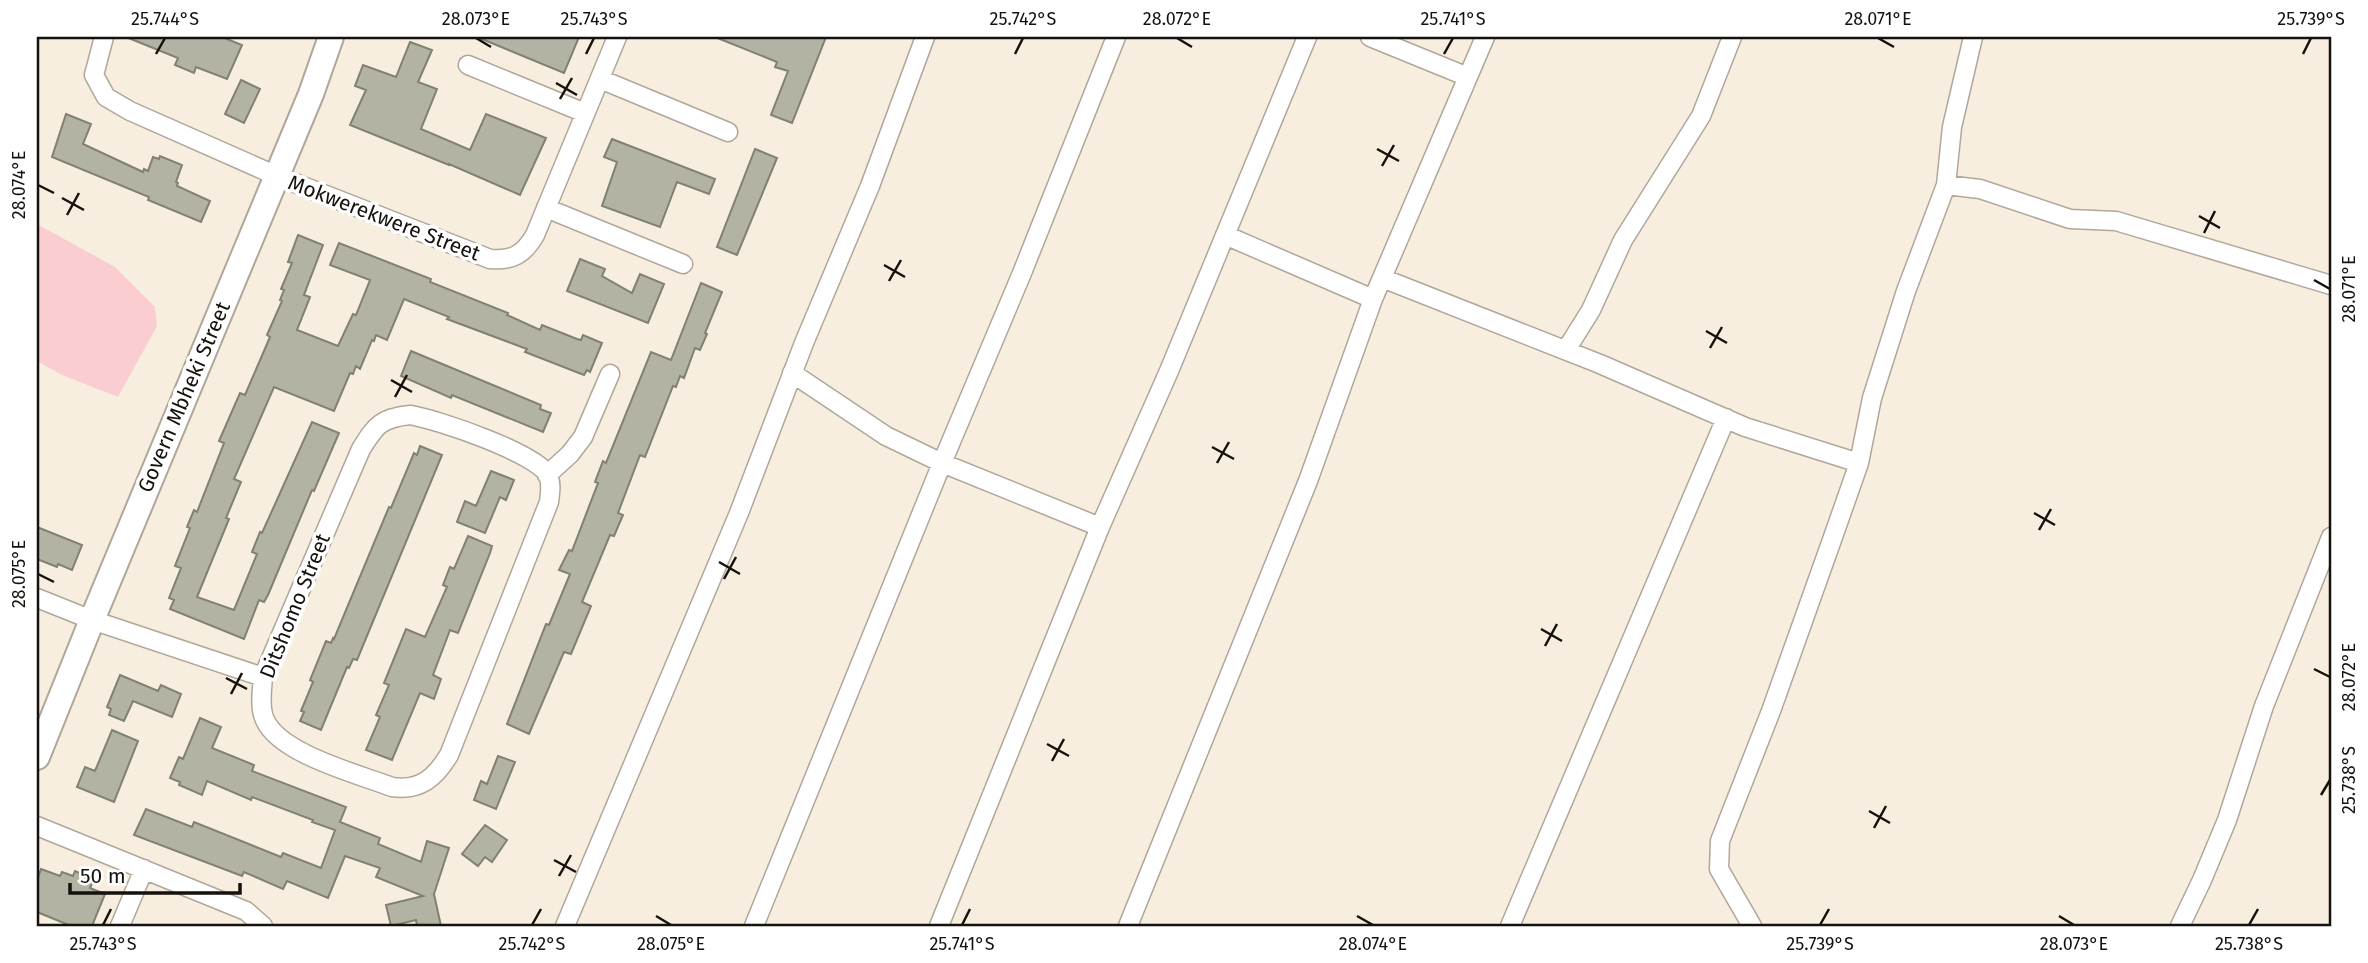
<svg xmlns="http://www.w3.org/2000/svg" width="2368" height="963" font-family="'Fira Sans',sans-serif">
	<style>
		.green { fill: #facdd1 }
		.building { fill: #b3b3a4; stroke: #818172; stroke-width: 2 }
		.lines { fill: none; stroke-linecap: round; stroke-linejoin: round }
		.street-casing { stroke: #b0a79a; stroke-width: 21 }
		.secondary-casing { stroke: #b0a79a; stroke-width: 28 }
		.street { stroke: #fff; stroke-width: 18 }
		.secondary { stroke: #fff; stroke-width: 24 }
		.ticks { fill: none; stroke: #15110d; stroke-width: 2.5 }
		.labels { text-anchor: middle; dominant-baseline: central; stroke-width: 7; stroke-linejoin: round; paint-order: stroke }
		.street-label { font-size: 21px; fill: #15110d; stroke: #fff }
		.neatline { fill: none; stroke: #15110d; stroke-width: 2.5 }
		.ticks-label { font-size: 18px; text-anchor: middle; fill: #15110d }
	</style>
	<rect width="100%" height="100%" fill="#f8eee0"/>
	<path class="green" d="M 37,224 L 115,267 L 155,307 L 157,326 L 118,397 L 62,375 L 37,361 Z"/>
	<path class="building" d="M 126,37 L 222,37 L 242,45 L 227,79 L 196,67 L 194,73 L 175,65 L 178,58 Z
		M 477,37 L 579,37 L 564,73 Z
		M 715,37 L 826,37 L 792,123 L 771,115 L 788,71 L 775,67 L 777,62 Z
		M 410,42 L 432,50 L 418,82 L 437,89 L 421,129 L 470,150 L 486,114 L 546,138 L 520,195 L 449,164 L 449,165 L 350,125 L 366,90 L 355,86 L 363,65 L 396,77 Z
		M 241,80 L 260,89 L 244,123 L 225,114 Z
		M 66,114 L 91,124 L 83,144 L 143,172 L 144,169 L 148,171 L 153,157 L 159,159 L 160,156 L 182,165 L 176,182 L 178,183 L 177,186 L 210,201 L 201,222 L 148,200 L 149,197 L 52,157 Z
		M 612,139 L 715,179 L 709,194 L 677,182 L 660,227 L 602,206 L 617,162 L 604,157 Z
		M 755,149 L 777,158 L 737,255 L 717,247 Z
		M 298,235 L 323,245 L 304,295 L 310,297 L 297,330 L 338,346 L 353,314 L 356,315 L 370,280 L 330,265 L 339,243 L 431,279 L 430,282 L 508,313 L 507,315 L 540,330 L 542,325 L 577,339 L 581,340 L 583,335 L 602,343 L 590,372 L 587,370 L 584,375 L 525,352 L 527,349 L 447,319 L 449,317 L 404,299 L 387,340 L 376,335 L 374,341 L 372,340 L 360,369 L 356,366 L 353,374 L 350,373 L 334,411 L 274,387 L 234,479 L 241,482 L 226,518 L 229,519 L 197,597 L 234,610 L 257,554 L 252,552 L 260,532 L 262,533 L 312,422 L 339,433 L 314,491 L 312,490 L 268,595 L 264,602 L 259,600 L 244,639 L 170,609 L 174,600 L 169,598 L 181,568 L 175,566 L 190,528 L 187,527 L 194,510 L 197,512 L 224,443 L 219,441 L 240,393 L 245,395 L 270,337 L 267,335 L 282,301 L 280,300 L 284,290 L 281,289 L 292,263 L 288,262 Z
		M 580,259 L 605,269 L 602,276 L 632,293 L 640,274 L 664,284 L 648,323 L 567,291 Z
		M 701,283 L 722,292 L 705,333 L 707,334 L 700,350 L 695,348 L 684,378 L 680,376 L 676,387 L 673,386 L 645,457 L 640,455 L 618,513 L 623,515 L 614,536 L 610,535 L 582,602 L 591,606 L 571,654 L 564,652 L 529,734 L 507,724 L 546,624 L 549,625 L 570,574 L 559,570 L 569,550 L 572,551 L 598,483 L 595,482 L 603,461 L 606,463 L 651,352 L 671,360 Z
		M 411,351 L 541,405 L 540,409 L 551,413 L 543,432 L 452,395 L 451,398 L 401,376 Z
		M 420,446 L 442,455 L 357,660 L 353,659 L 349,668 L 347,667 L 321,730 L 300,721 L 304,712 L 301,711 L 313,682 L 310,680 L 326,641 L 331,643 L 333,638 L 334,639 L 389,507 L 391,508 L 414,453 L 417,455 Z
		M 491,471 L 514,480 L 506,500 L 500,497 L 485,533 L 457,522 L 465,501 L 476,506 Z
		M 37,527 L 82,545 L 72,570 L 58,564 L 57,567 L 37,559 Z
		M 468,536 L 492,546 L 490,553 L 458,633 L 450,630 L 433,675 L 441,679 L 434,699 L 420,693 L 392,760 L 366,750 L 380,717 L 376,715 L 389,685 L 384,683 L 406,629 L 425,637 L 447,587 L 443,585 L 450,567 L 454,569 Z
		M 120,675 L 158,691 L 161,685 L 181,694 L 172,717 L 133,701 L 124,721 L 109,715 L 111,709 L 107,707 Z
		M 200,718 L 221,727 L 212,748 L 254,765 L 252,771 L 346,807 L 340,822 L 380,838 L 378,844 L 421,862 L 427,841 L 449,848 L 434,894 L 441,926 L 417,926 L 416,920 L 391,926 L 386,905 L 423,896 L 376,877 L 380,868 L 345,856 L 328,898 L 287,881 L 283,889 L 244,872 L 242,876 L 134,835 L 146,809 L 192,827 L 194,822 L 281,857 L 283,853 L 321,868 L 335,830 L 312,822 L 313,820 L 252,797 L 251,800 L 207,781 L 202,795 L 179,785 L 180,782 L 170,778 L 179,757 L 183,759 Z
		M 112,730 L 138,741 L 114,802 L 77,787 L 85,767 L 95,771 Z
		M 498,756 L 515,762 L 496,809 L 474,800 L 481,781 L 487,784 Z
		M 485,825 L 507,840 L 492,862 L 485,857 L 478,866 L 462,854 Z
		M 41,869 L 60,876 L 62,872 L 73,876 L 75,871 L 94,879 L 90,888 L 105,894 L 92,926 L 71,926 L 37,912 L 37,881 Z"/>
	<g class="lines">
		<defs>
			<path id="street" d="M 104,37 L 94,75 L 106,97 L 130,111 L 277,176 L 490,259 C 513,261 524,254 535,235 L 617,37
				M 1370,37 L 1468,77
				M 468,65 L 585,113
				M 600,79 L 728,132
				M 1946,185 L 1980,189 L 2070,219 L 2116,221 L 2331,285
				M 546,208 L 683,264
				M 1225,235 L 1373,299
				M 1382,278 L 1600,364 L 1745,427 L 1859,463
				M 1566,350 L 1591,310 L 1623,240 L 1701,116 L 1732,37
				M 792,373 L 886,436 L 942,463 L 1100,527
				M 410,415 C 436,419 536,453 548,475 C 552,484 550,493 549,502 L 449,755 C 435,778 420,791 392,787 C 358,774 280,754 265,720 C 259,708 262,690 263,677 L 361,449 C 376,425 381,418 410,415 Z
				M 547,475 L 570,454 L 583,437 L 610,374
				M 37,598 L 92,620 L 263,677
				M 37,826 L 246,911 L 263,926
				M 120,926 L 144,869
				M 565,926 L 739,513 L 804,343 L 870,186 L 925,37
				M 754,926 L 942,463 L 1022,273 L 1116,37
				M 939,926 L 1100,527 L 1169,371 L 1307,37
				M 1128,926 L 1308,481 L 1373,299 L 1485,37
				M 1510,926 L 1726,418
				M 1752,926 L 1719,869 L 1720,841 L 1771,711 L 1833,537 L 1859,463 L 1872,398 L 1906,291 L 1946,185 L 1952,127 L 1973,37
				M 2180,926 L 2202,880 L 2227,820 L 2264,706 L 2331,537"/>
			<path id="secondary" d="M 37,757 L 92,620 L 311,94 L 331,37"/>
		</defs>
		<use href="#street" class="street-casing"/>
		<use href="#secondary" class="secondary-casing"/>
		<use href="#street" class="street"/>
		<use href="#secondary" class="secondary"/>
	</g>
	<path class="ticks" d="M 476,38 L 491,47M 1177,38 L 1192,47M 1878,38 L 1894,47M 156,54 L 165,38M 586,54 L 594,38M 1015,54 L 1023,38M 1444,54 L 1453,38M 2303,54 L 2311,38M 556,83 L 577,95M 560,99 L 572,78M 1377,149 L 1399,161M 1382,166 L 1394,145M 38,185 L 54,193M 62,198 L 84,210M 67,215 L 79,193M 2199,216 L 2220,228M 2204,233 L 2215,211M 884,265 L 905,277M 2314,280 L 2330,289M 889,281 L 901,260M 1706,331 L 1727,343M 1710,348 L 1722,327M 391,380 L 412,392M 395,397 L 407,375M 1212,447 L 1234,459M 1217,463 L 1229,442M 2034,513 L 2055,525M 2039,530 L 2051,509M 719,562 L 740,574M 38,574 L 54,582M 724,579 L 736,557M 1541,629 L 1562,641M 1545,646 L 1557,624M 2314,669 L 2330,677M 226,678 L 247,689M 231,694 L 242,673M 1047,744 L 1069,756M 1052,761 L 1064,739M 2321,795 L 2330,780M 1869,811 L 1890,823M 1874,828 L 1886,806M 554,860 L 576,872M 559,876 L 571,855M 656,916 L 671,925M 1357,916 L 1373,925M 2059,916 L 2074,925M 103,925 L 111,909M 532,925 L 541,909M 962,925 L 970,909M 1820,925 L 1829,909M 2249,925 L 2258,909"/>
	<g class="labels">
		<g class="street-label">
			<text transform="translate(384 218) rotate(21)">Mokwerekwere Street</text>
			<text transform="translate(184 397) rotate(-67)">Govern Mbheki Street</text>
			<text transform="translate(295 606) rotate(-68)">Ditshomo Street</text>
		</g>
	</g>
	<rect width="2368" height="963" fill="none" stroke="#ffffff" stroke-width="77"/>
	<path d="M70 883v10h170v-10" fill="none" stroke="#15110d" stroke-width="3.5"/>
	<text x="80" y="883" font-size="21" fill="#15110d" stroke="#ffffff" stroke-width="5" paint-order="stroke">50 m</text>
	<rect x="38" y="38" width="2292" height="887" class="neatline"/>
	<g class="ticks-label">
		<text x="165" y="25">25.744°S</text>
		<text x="476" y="25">28.073°E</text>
		<text x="594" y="25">25.743°S</text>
		<text x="1023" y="25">25.742°S</text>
		<text x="1177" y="25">28.072°E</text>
		<text x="1453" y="25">25.741°S</text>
		<text x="1878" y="25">28.071°E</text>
		<text x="2311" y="25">25.739°S</text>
		<text transform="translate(19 185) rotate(-90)" y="6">28.074°E</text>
		<text transform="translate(2349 289) rotate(-90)" y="6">28.071°E</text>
		<text transform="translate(19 574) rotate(-90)" y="6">28.075°E</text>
		<text transform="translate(2349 677) rotate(-90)" y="6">28.072°E</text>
		<text transform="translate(2349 780) rotate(-90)" y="6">25.738°S</text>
		<text x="103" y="950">25.743°S</text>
		<text x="532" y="950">25.742°S</text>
		<text x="671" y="950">28.075°E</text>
		<text x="962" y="950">25.741°S</text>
		<text x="1373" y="950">28.074°E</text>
		<text x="1820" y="950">25.739°S</text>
		<text x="2074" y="950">28.073°E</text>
		<text x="2249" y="950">25.738°S</text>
	</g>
</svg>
